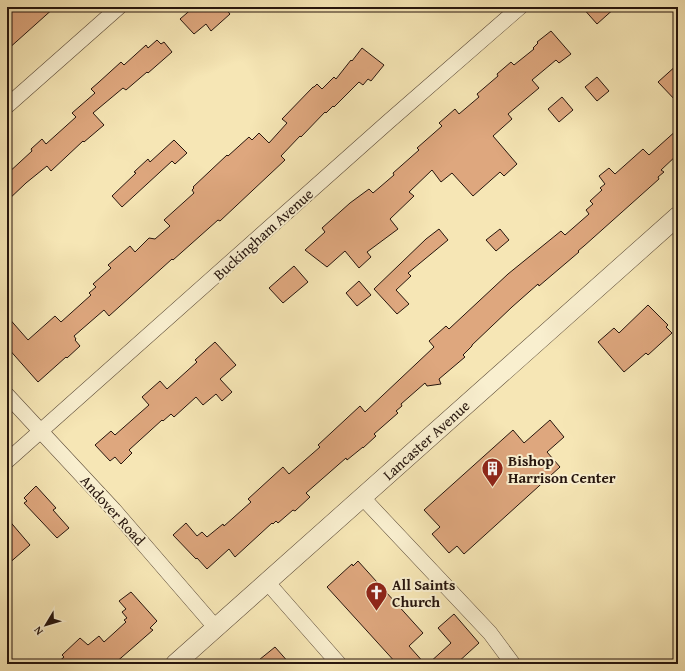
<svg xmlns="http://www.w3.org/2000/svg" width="685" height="671" font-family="'Gentium Book Plus',serif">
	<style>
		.building { fill: #dea77e; stroke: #26150d }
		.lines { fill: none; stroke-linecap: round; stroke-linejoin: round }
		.minor-casing { stroke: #5a4937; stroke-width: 16 }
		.tertiary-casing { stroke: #5a4937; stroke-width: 20 }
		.minor { stroke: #f9efcf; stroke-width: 15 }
		.tertiary { stroke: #f9efcf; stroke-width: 19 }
		.labels { text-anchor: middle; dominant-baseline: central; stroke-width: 4; stroke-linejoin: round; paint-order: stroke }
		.street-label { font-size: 15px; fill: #26150d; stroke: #f9efcf }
		.poi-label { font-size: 15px; font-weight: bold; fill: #26150d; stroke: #f9efcf; text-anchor: start }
	</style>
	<rect width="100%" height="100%" fill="#f6e6b5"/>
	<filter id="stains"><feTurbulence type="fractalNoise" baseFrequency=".005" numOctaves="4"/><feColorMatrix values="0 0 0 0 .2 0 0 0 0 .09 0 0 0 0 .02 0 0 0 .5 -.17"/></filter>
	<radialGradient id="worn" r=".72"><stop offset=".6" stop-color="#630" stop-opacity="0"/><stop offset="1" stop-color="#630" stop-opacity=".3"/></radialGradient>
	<path class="building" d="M 7,7 L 55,7 L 7,50 Z
		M 194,7 L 224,7 L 230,14 L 211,31 L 206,24 L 194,34 L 180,19 Z
		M 582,7 L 616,7 L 597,24 Z
		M 551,31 L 571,54 L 559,63 L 556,60 L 532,80 L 539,88 L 508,114 L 512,119 L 493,136 L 517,164 L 504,176 L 500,172 L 473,196 L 452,173 L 441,182 L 432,170 L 409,192 L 414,196 L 390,219 L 398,229 L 367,252 L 371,257 L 359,268 L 345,251 L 327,267 L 305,250 L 325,232 L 322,228 L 350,203 L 369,189 L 373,193 L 394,175 L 393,173 L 419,150 L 417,148 L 442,126 L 439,123 L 455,109 L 459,114 L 479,97 L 477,94 L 498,76 L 497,74 L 511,62 L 514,65 L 534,49 L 533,48 L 538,43 L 537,42 Z
		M 157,40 L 161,44 L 164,42 L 172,52 L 148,73 L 147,72 L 126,90 L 123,88 L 93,113 L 104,125 L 84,142 L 83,141 L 51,171 L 47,166 L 26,183 L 7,201 L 7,174 L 32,151 L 31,149 L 42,139 L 46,144 L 76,117 L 72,113 L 95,93 L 91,89 L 99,82 L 121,62 L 124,65 L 146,45 L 148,48 Z
		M 362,48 L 384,65 L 371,81 L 368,79 L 363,85 L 359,82 L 334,107 L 333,106 L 326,113 L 325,112 L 301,137 L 300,136 L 281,156 L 285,160 L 220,221 L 218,220 L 173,260 L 172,259 L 109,316 L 104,310 L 74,336 L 76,339 L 75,340 L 80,346 L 67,358 L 66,357 L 38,382 L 7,347 L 7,316 L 28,340 L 55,316 L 61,322 L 91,295 L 89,293 L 96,287 L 93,284 L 111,268 L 108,265 L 130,246 L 135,252 L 149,238 L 155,239 L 170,226 L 164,220 L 194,193 L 192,190 L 194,188 L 193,187 L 227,155 L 228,156 L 249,137 L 252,140 L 259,133 L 269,143 L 287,123 L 282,119 L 313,87 L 314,87 L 317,84 L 322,89 L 334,77 L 336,79 L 351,60 L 352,61 Z
		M 678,64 L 678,103 L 658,82 Z
		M 597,77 L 609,91 L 597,101 L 585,87 Z
		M 562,97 L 573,110 L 559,122 L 548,109 Z
		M 678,129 L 678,154 L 661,170 L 664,172 L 658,177 L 659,179 L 584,246 L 578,251 L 579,252 L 539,286 L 538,284 L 512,307 L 472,345 L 472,346 L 463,355 L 465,357 L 439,379 L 441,384 L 427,386 L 425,383 L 401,404 L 402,406 L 396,411 L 398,413 L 374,434 L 376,436 L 363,448 L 363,447 L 347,460 L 346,458 L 306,493 L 310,497 L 295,511 L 293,510 L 278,523 L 276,521 L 273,524 L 272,523 L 235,557 L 229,549 L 207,569 L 197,558 L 196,559 L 173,535 L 186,523 L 197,536 L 202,532 L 207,537 L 223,524 L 224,526 L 251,502 L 248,499 L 283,467 L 289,474 L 320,447 L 318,445 L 360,406 L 365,412 L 434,347 L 429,341 L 446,326 L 449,329 L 508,274 L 561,231 L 565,235 L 589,214 L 586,210 L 593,204 L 590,201 L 602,190 L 600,188 L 605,184 L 599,176 L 609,168 L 615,174 L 643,149 L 649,155 Z
		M 174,140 L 187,153 L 175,164 L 172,161 L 122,207 L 112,196 L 136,173 L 134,172 L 148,159 L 150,162 Z
		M 439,229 L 448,240 L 408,273 L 411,276 L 396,290 L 409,304 L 397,314 L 374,289 L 426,239 Z
		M 500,229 L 509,240 L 496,251 L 486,240 Z
		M 294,266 L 308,282 L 283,303 L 269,288 Z
		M 359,281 L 371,295 L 357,306 L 346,293 Z
		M 648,305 L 668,325 L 666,327 L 672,333 L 648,355 L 646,353 L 624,372 L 598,342 L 614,328 L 619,333 Z
		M 215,342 L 236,365 L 220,379 L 232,392 L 222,401 L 216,394 L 203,405 L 196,397 L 174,417 L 171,414 L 163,421 L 162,420 L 129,450 L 132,453 L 121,464 L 115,457 L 110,461 L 95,445 L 111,431 L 115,435 L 149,405 L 142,397 L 160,381 L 167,389 L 197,362 L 195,360 Z
		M 550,420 L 564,437 L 547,452 L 560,467 L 464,554 L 457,546 L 449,553 L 432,534 L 440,527 L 424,510 L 513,430 L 524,443 Z
		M 36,486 L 56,508 L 53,510 L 69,528 L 57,538 L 24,503 L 27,501 L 24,498 Z
		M 7,518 L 30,545 L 7,565 Z
		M 358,561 L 423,633 L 409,646 L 425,664 L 397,664 L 327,587 L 352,564 L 353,566 Z
		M 131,592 L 157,621 L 150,628 L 153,630 L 114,664 L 56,664 L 64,657 L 62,655 L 80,638 L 88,645 L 99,636 L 104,642 L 126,622 L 124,620 L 127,618 L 122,612 L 126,609 L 119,601 Z
		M 454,614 L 479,643 L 456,664 L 428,664 L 451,643 L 438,628 Z
		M 275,647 L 290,664 L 254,664 Z"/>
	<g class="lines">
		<defs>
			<path id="minor" d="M 7,106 L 119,7
				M 7,395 L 114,510 L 216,628
				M 7,461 L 388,122 L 520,7
				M 362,497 L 490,633 L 513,664
				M 267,582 L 339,664"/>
			<path id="tertiary" d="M 175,664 L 678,216"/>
		</defs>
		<use href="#minor" class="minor-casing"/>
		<use href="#tertiary" class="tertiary-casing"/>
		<use href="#minor" class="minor"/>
		<use href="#tertiary" class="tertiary"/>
	</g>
	<defs>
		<symbol id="building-pin" viewBox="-11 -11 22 30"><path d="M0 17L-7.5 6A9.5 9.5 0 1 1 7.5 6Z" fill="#8f2418" stroke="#f9efcf"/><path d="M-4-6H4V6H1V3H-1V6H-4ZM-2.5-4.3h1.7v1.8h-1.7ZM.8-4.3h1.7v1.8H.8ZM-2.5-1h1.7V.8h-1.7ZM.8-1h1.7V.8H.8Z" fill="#fff"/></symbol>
		<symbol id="church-pin" viewBox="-11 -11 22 30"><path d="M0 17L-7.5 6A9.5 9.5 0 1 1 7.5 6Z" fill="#8f2418" stroke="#f9efcf"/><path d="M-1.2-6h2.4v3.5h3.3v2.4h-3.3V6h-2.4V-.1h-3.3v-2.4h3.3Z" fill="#fff"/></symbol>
	</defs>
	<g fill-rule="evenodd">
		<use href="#building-pin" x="480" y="456" width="25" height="34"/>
		<use href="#church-pin" x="364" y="580" width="25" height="34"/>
	</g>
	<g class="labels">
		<g class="street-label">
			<text transform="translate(263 234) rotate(-42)">Buckingham Avenue</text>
			<text transform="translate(426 440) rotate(-42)">Lancaster Avenue</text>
			<text transform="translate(113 510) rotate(48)">Andover Road</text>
		</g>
		<g class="poi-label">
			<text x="508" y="460">Bishop<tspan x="508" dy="17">Harrison Center</tspan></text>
			<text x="392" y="584">All Saints<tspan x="392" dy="17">Church</tspan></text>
		</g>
	</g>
	<rect width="685" height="671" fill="none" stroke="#f6e6b5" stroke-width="24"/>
	<rect x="8" y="8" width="669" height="655" fill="none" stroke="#26150d" stroke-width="2"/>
	<rect x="12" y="12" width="661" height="647" fill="none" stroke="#26150d"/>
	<g transform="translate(46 625) rotate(232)" stroke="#f9efcf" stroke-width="3" paint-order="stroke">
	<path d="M0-3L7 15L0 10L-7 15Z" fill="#26150d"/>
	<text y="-6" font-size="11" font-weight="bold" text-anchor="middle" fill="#26150d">N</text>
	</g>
	<rect width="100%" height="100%" filter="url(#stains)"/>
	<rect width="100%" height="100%" fill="url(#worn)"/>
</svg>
